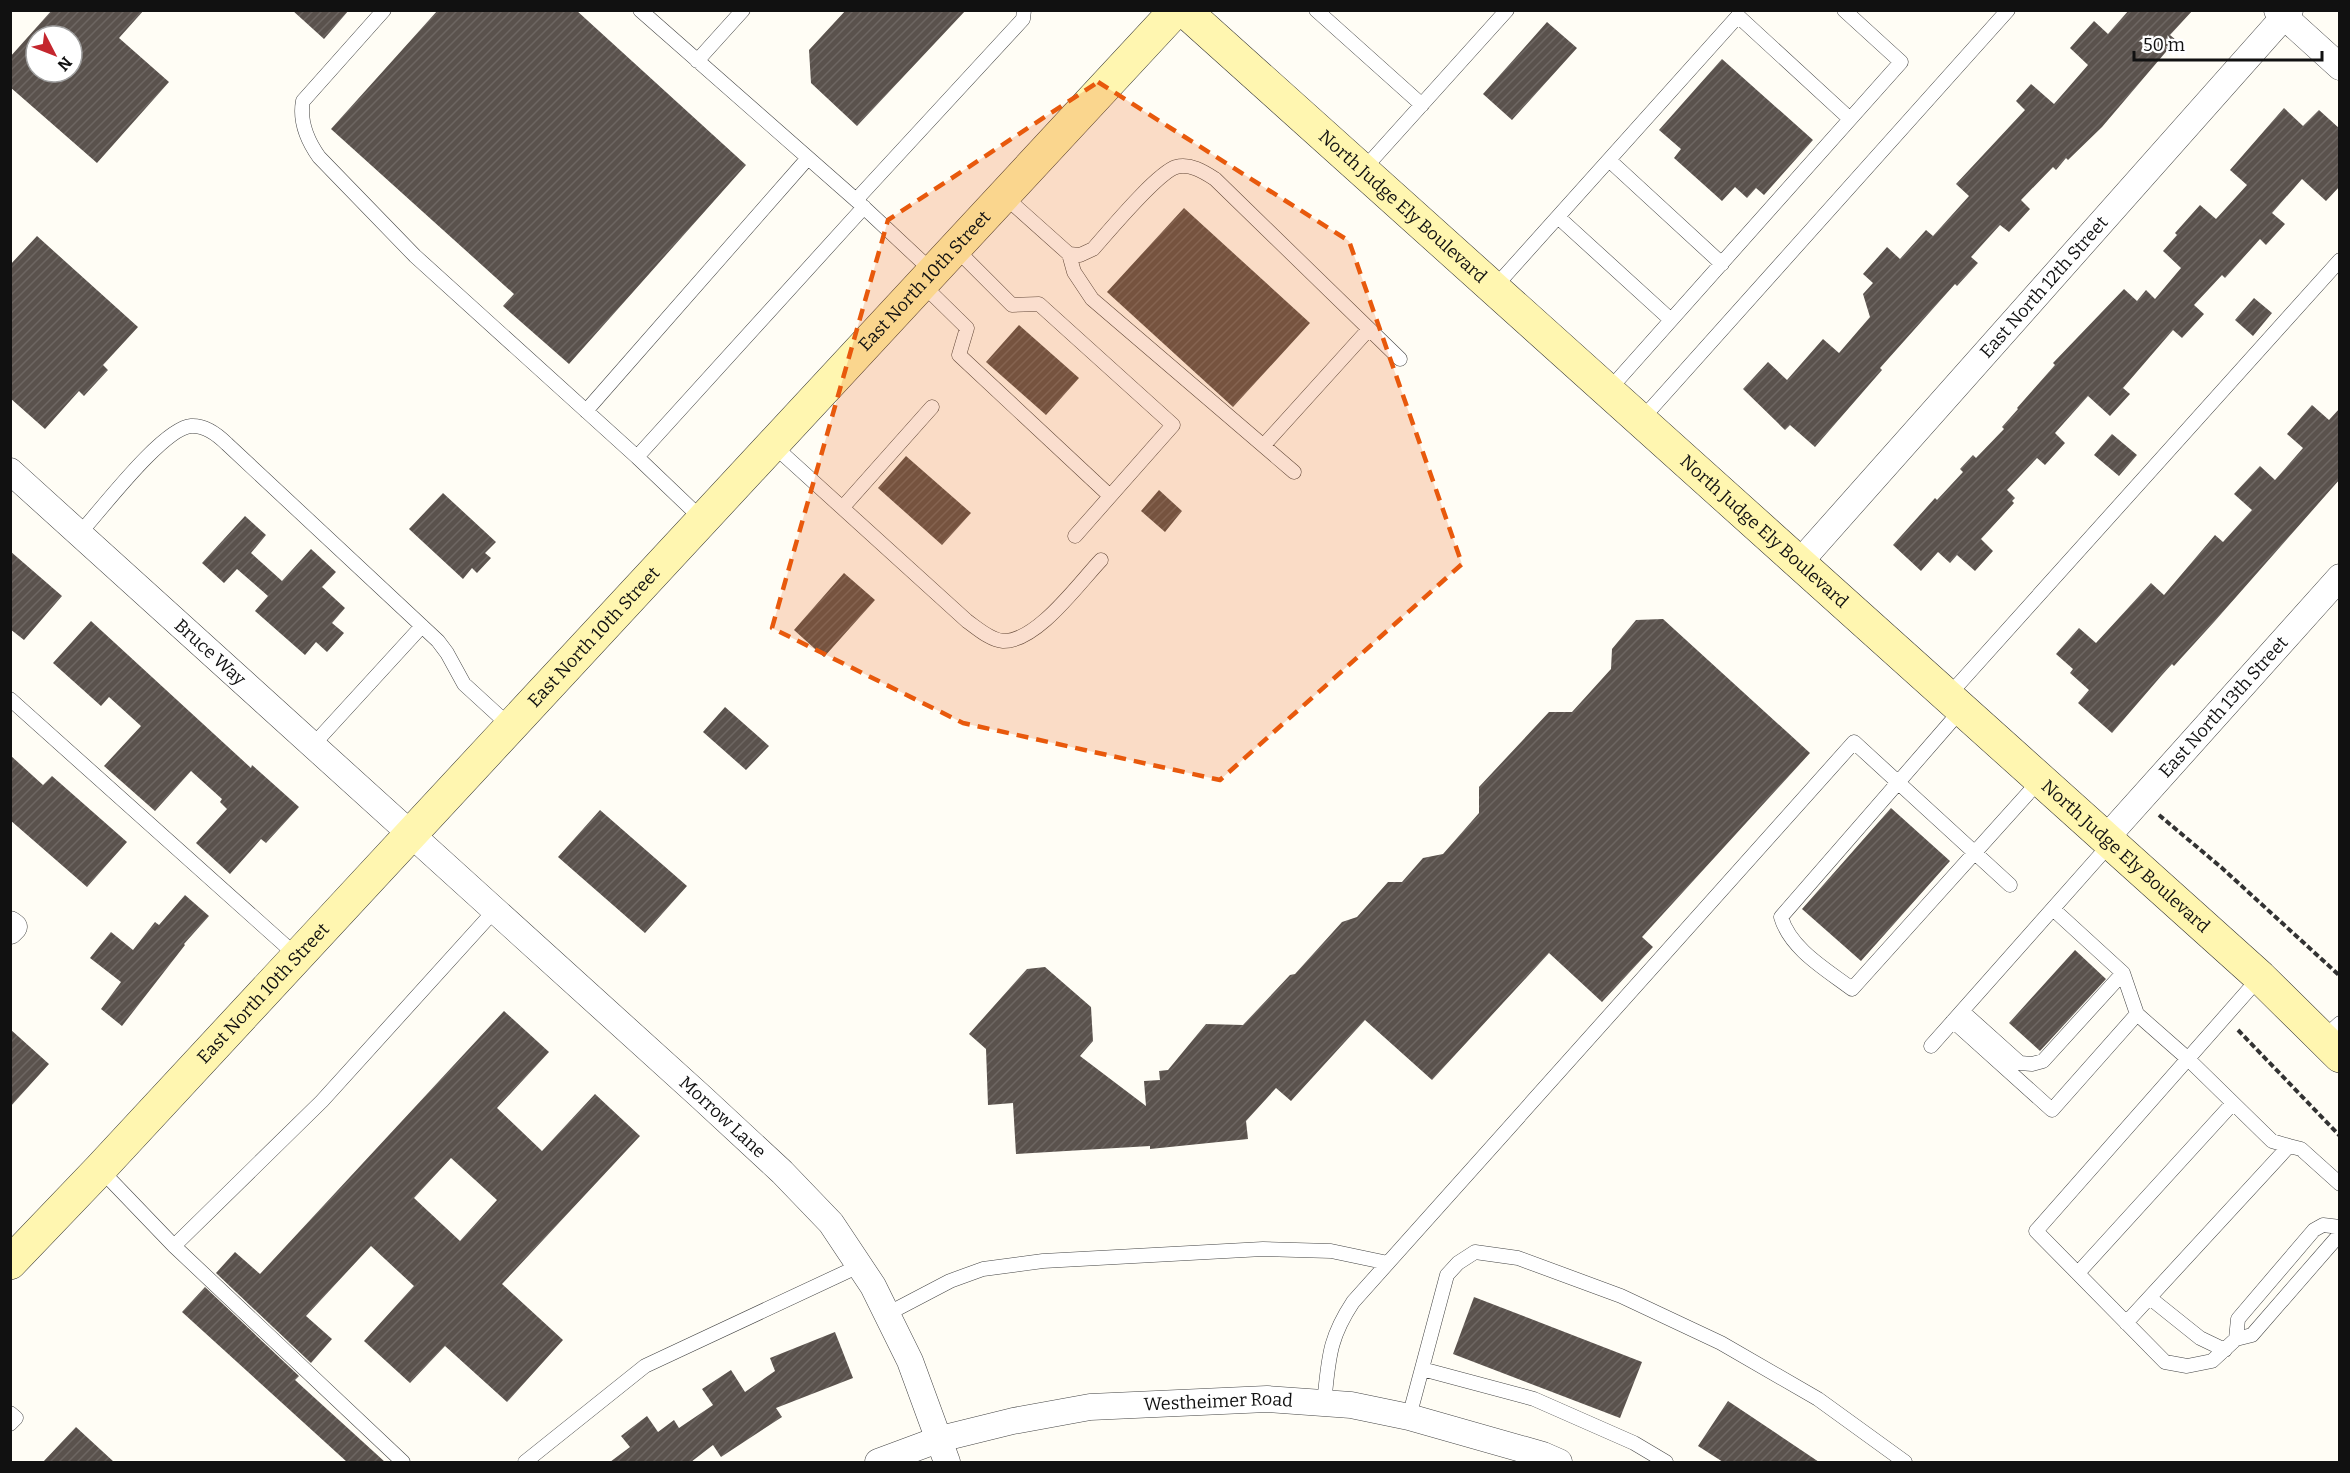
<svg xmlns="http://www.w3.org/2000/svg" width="2350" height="1473" font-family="Bitter,serif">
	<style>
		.building { fill: url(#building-hatch); fill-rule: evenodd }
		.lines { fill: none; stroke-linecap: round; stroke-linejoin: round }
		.service-casing { stroke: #444; stroke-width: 15 }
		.minor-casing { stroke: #444; stroke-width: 27 }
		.secondary-casing { stroke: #333; stroke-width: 34 }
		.path { stroke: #333; stroke-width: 4; stroke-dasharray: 6 3; stroke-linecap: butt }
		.service { stroke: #fff; stroke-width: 14 }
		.minor { stroke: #fff; stroke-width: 26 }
		.secondary { stroke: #fff6b0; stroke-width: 33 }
		.marked { fill: #e8590c; fill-opacity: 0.2; stroke: #e8590c; stroke-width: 4.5; stroke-dasharray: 12 8; stroke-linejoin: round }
		.labels { text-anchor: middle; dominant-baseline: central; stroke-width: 6; stroke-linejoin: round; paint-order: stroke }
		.street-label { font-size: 18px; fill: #111; stroke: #fff }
	</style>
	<defs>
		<pattern id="building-hatch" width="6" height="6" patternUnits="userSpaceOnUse" patternTransform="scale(1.5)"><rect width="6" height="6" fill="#5a524d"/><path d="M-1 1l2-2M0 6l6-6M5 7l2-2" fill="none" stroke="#6d6662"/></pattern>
	</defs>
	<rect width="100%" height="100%" fill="#fffdf5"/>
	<path class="building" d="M 52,10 L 144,10 L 119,38 L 169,82 L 97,163 L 10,87 L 10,57 ZM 36,36 L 72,36 L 72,72 L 36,72 Z
		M 292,10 L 349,10 L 324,39 Z
		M 438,10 L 576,10 L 746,165 L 569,364 L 503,306 L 514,294 L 331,129 Z
		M 846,10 L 966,10 L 857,126 L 811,83 L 809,50 Z
		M 2129,10 L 2193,10 L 2170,35 L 2176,40 L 2102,127 L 2068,160 L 2066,158 L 2056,170 L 2053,167 L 2021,200 L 2030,209 L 2009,232 L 2000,225 L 1971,257 L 1978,263 L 1957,286 L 1955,284 L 1880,368 L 1882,370 L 1815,447 L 1790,425 L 1785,430 L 1743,389 L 1768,362 L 1787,380 L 1823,339 L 1839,353 L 1870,317 L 1863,294 L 1873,283 L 1863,274 L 1887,247 L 1900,259 L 1926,230 L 1933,236 L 1969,196 L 1956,184 L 2025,110 L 2016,101 L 2031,84 L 2054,104 L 2088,65 L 2070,48 L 2094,21 L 2108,34 Z
		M 1547,22 L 1577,48 L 1512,120 L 1483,94 Z
		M 1722,59 L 1813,140 L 1764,195 L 1756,188 L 1747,198 L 1735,187 L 1722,201 L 1674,158 L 1681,149 L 1659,130 Z
		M 2284,108 L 2303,126 L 2319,110 L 2340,129 L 2340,186 L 2326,201 L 2302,179 L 2272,213 L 2285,224 L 2266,245 L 2260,239 L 2225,278 L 2222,275 L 2194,305 L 2204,314 L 2182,338 L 2173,330 L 2123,388 L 2130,394 L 2110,416 L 2088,396 L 2055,433 L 2065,443 L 2045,465 L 2037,458 L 2007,490 L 2015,498 L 2012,501 L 2014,503 L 1981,539 L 1993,551 L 1975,571 L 1957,555 L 1950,563 L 1938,552 L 1921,571 L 1893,545 L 1935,498 L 1937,500 L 1963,472 L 1960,469 L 1973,455 L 1976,458 L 2004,429 L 2002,427 L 2018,409 L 2017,408 L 2055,365 L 2053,363 L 2124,289 L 2137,301 L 2146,290 L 2155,299 L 2181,268 L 2163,251 L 2177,235 L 2175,233 L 2200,205 L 2216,219 L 2247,185 L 2230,170 Z
		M 1184,208 L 1310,323 L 1233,407 L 1107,292 Z
		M 37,236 L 138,327 L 103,365 L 108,370 L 84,396 L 79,391 L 45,429 L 10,398 L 10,265 Z
		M 2254,298 L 2272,313 L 2253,336 L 2235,320 Z
		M 1019,325 L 1079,378 L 1046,415 L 986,362 Z
		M 2312,405 L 2329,420 L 2340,408 L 2340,479 L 2214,622 L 2174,666 L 2172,664 L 2162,675 L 2112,733 L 2078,703 L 2089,690 L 2070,673 L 2073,669 L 2056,654 L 2079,628 L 2096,643 L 2151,583 L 2164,595 L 2215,535 L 2223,542 L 2252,510 L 2234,494 L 2260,466 L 2275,480 L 2303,448 L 2287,434 Z
		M 2112,434 L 2137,455 L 2119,476 L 2094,455 Z
		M 906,456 L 971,513 L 942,545 L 878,488 Z
		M 1159,490 L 1182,511 L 1165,532 L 1141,511 Z
		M 443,493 L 496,542 L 485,553 L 491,558 L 477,573 L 472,568 L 463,579 L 409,529 Z
		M 245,516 L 266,535 L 251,553 L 282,581 L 311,549 L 336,572 L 322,587 L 345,608 L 332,623 L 344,633 L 327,652 L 316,642 L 305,655 L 255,611 L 268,596 L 237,569 L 224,583 L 202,563 Z
		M 10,551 L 62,596 L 24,640 L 10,629 Z
		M 844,573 L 875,600 L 824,657 L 794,630 Z
		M 1663,619 L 1810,753 L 1642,937 L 1653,947 L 1602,1002 L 1549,953 L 1432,1080 L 1365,1020 L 1291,1101 L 1276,1088 L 1246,1121 L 1248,1139 L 1150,1149 L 1150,1146 L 1016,1154 L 1013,1103 L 988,1105 L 986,1049 L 969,1034 L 1027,969 L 1045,967 L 1091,1007 L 1093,1041 L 1080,1056 L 1146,1106 L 1144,1081 L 1160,1080 L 1159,1071 L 1168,1070 L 1206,1024 L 1243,1025 L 1290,975 L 1295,974 L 1342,922 L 1357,917 L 1388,882 L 1402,882 L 1423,858 L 1443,854 L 1479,813 L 1479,787 L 1549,712 L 1572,712 L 1611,669 L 1612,649 L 1636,620 Z
		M 91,621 L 251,768 L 252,765 L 299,807 L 266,843 L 261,839 L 230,874 L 196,843 L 227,809 L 220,802 L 222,799 L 191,771 L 155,811 L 104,766 L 141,726 L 109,697 L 101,706 L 53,663 Z
		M 725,707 L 769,746 L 746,770 L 703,732 Z
		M 10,755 L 43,785 L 52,776 L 127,842 L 87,887 L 10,820 Z
		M 1891,808 L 1950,861 L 1861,961 L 1802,909 Z
		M 600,810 L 687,886 L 645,933 L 558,857 Z
		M 185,895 L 209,916 L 184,944 L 185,945 L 122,1026 L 101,1009 L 121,982 L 90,958 L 111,932 L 133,950 L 155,922 L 159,925 Z
		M 2075,950 L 2106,979 L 2040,1051 L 2009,1023 Z
		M 504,1011 L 549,1052 L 497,1108 L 542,1151 L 595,1094 L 640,1136 L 502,1284 L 563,1340 L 507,1402 L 445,1346 L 410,1383 L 364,1341 L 414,1286 L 371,1246 L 306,1316 L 332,1339 L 311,1363 L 216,1273 L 235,1252 L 260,1274 ZM 451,1158 L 497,1200 L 460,1241 L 414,1198 Z
		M 10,1029 L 49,1064 L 10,1107 Z
		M 205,1287 L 299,1376 L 295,1380 L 385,1462 L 347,1462 L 182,1312 Z
		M 1474,1297 L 1642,1362 L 1620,1418 L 1453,1354 Z
		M 835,1332 L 853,1378 L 776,1408 L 782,1417 L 721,1457 L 713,1445 L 691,1462 L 610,1462 L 630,1447 L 621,1436 L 647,1416 L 658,1432 L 674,1420 L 679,1428 L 713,1405 L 702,1389 L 731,1370 L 745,1392 L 775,1371 L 770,1358 Z
		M 1728,1401 L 1819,1462 L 1723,1462 L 1698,1446 Z
		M 76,1427 L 114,1462 L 43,1462 Z"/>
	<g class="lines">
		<defs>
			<path id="service" d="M 384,10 L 303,101 C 299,122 307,140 319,157 L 415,256 L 637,457 L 703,520
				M 640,10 L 856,200 L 933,272
				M 1316,10 L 1422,105
				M 697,61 L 743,10
				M 1609,160 L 1722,264
				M 1362,171 L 1507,10
				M 1004,196 L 1069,254 L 1080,255 L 1093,249 C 1109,231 1157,173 1176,167 C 1190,163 1204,172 1215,179 L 1400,359
				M 856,200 L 1023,19 L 1024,10
				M 1558,217 L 1671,320
				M 955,248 L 1012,305 L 1039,304 L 1173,425 L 1075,536
				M 1069,254 L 1074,272 L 1092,299 L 1294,472
				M 922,284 L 967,328 L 959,355 L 1110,496
				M 1493,289 L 1738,16 L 1850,119
				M 1607,392 L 1901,62 L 1844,10
				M 586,411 L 808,158
				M 1641,420 L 2008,10
				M 773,445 L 967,621 C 977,628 990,640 1003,641 C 1037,642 1079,583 1101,560
				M 1264,445 L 1369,329
				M 637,457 L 864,207
				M 843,507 L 932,407
				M 80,533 C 101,510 163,428 191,426 C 206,425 218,435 227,444 L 438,641 L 447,653 L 464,684 L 511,727
				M 1948,696 L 2340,260
				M 10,699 L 297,956
				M 1962,709 L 1781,917 C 1790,949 1827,970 1852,989 L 2040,780
				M 313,745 L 422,626
				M 2053,909 L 2123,973 L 2137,1014 L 2187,1058 L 2272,1141 L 2289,1146
				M 2260,977 L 2036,1231 L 2165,1362 L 2187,1366 L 2212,1361 L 2236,1339 L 2252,1335 L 2340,1234
				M 1962,1011 L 2020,1063 L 2032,1064 L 2043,1061 L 2123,973
				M 1953,1021 L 2052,1110 L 2137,1014
				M 2322,1039 L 2340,1023
				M 1931,1046 L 2111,843
				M 100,1169 L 174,1246 L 403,1462
				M 174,1246 L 322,1101 L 495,910
				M 2078,1273 L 2233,1103
				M 2150,1298 L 2200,1338 L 2225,1350
				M 887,1314 L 950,1281 L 983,1269 L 1043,1261 L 1263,1249 L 1331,1251 L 1388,1263
				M 2126,1323 L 2289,1146 L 2301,1149 L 2340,1184
				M 2236,1339 L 2238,1319 L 2314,1230 L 2323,1225 L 2340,1227
				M 1422,1369 L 1534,1399 L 1634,1443 L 1666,1462
				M 1324,1403 C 1329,1359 1328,1340 1353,1302 L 1854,742 L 2010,885
				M 10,1413 L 16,1418 L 10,1424
				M 1409,1417 L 1447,1275 L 1458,1263 L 1475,1252 L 1518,1258 L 1621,1296 L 1721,1343 L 1818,1399 L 1905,1462
				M 525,1462 L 645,1366 L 859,1266"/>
			<g id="minor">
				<path d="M 2277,10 L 2340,67"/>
				<path id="s1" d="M 10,471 L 700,1096 L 782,1172 L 831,1223 L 873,1286 L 910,1361 L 947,1462"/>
				<path id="s2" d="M 1799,563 L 2290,10"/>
				<path id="s3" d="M 2106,838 L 2340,577"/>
				<path d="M 10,924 L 14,927 L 10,931"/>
				<path id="s4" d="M 878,1462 L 940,1439 L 1013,1421 L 1090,1407 L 1267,1399 L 1351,1405 L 1409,1417 L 1543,1455 L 1559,1462"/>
			</g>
			<g id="secondary">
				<path id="s5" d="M 1184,10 L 2260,977 L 2340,1056"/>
				<path id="s6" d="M 10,1263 L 100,1169 L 1176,10"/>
			</g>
		</defs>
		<use href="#service" class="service-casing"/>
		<use href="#minor" class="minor-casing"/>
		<use href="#secondary" class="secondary-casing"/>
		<path class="path" d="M 2159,815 L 2222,868 L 2340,976
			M 2238,1030 L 2340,1136"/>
		<use href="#service" class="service"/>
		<use href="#minor" class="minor"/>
		<use href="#secondary" class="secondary"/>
	</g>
	<path class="marked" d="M 1098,82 L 1349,241 L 1462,564 L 1220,780 L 963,723 L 772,628 L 888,220 Z"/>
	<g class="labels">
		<g class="street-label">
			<text stroke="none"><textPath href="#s5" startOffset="294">North Judge Ely Boulevard</textPath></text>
			<text stroke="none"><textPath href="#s6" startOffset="1342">East North 10th Street</textPath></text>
			<text stroke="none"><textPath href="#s2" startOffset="369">East North 12th Street</textPath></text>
			<text stroke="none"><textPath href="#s5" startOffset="780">North Judge Ely Boulevard</textPath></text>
			<text stroke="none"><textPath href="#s6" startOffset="856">East North 10th Street</textPath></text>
			<text stroke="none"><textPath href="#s1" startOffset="270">Bruce Way</textPath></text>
			<text stroke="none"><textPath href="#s3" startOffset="176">East North 13th Street</textPath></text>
			<text stroke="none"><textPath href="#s5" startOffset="1266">North Judge Ely Boulevard</textPath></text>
			<text stroke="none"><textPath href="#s6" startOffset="370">East North 10th Street</textPath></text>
			<text stroke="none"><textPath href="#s1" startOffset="962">Morrow Lane</textPath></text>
			<text stroke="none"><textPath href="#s4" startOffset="348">Westheimer Road</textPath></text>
		</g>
	</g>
	<rect width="2350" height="1473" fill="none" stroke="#111111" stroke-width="24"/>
	<g transform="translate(54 54) rotate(132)"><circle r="28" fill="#ffffff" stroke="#a0a0a0" stroke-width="1.5"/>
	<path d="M0-4.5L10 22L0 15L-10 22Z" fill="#c4262e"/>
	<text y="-9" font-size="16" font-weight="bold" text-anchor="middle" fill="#111111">N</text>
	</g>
	<path d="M2134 51v9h188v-9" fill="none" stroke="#111111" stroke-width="3"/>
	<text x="2143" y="51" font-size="18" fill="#111111" stroke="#ffffff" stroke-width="4.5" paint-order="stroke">50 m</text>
</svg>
